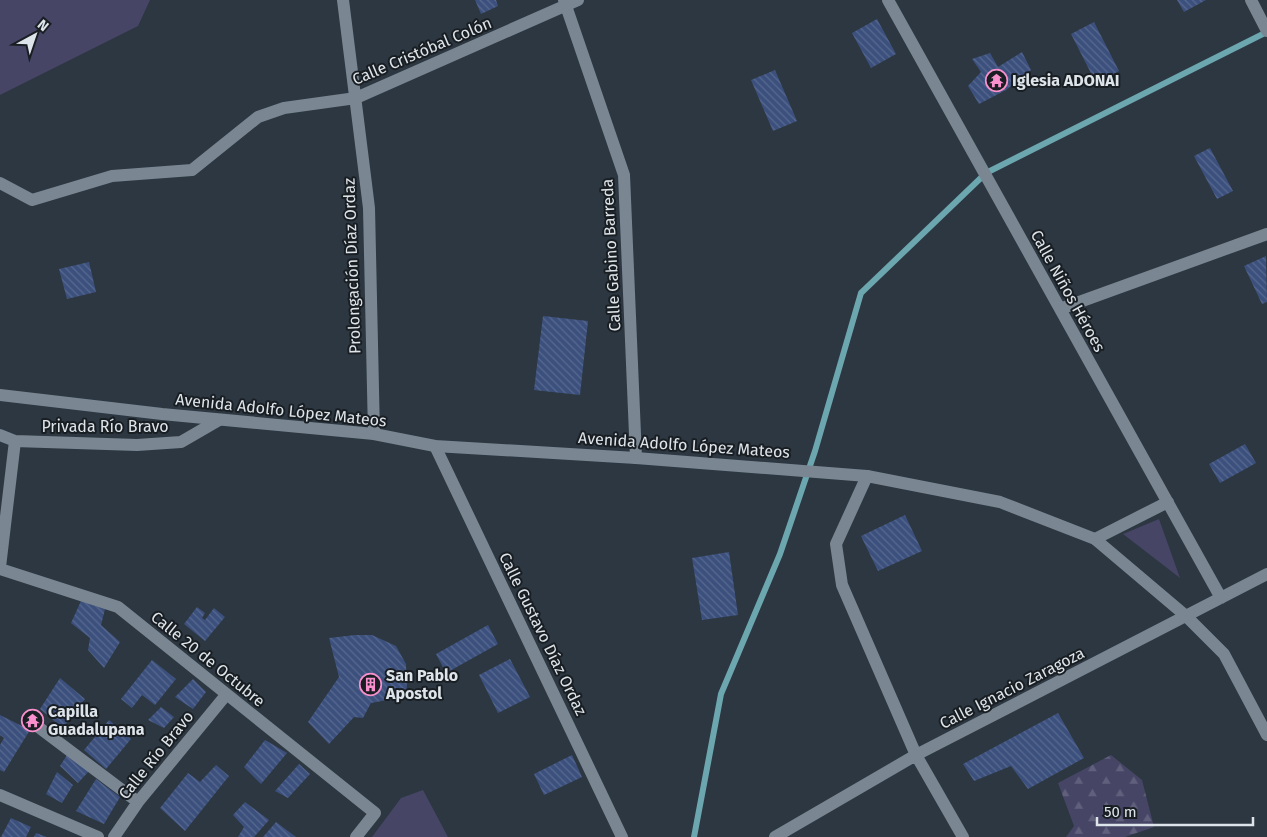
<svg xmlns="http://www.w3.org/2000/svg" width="1267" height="837" font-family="'Fira Sans',sans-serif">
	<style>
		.green { fill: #464566 }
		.forest { fill: url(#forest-firs) }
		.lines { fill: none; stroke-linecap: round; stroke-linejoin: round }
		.stream { stroke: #6ca7af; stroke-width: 6 }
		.building { fill: url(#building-back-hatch) }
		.minor { stroke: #7a8793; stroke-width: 12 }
		.secondary { stroke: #7a8793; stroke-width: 12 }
		.labels { text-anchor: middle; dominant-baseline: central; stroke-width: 4; stroke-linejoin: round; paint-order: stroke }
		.street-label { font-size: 16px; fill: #dde4ea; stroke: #191e23 }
		.poi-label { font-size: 16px; font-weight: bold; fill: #dde4ea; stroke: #191e23; text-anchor: start }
	</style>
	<defs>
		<pattern id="forest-firs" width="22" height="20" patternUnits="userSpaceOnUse" patternTransform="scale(1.25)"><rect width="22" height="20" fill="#464566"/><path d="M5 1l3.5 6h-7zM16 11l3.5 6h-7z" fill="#60607c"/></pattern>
		<pattern id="building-back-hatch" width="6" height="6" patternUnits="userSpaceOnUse" patternTransform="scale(1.25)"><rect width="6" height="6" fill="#3c507d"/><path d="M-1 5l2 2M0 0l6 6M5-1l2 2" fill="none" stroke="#586990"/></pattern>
	</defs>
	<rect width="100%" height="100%" fill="#2c3741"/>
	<path class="green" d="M 0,0 L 150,0 L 138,26 L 0,95 Z
		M 1159,519 L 1180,578 L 1123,534 Z
		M 423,790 L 448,837 L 372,837 L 401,798 Z"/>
	<path class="forest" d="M 1111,755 L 1142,780 L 1154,827 L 1125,837 L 1066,837 L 1074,826 L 1058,783 Z"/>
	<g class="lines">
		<path class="stream" d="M 694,837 L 721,694 L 780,554 L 815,451 L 861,293 L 986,173 L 1267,32"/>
	</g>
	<path class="building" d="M 475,0 L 496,0 L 498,6 L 481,14 Z
		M 1177,0 L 1206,0 L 1184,12 Z
		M 877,19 L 896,54 L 871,68 L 852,33 Z
		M 1094,22 L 1119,71 L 1096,83 L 1071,34 Z
		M 1022,52 L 1031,70 L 1006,90 L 979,104 L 968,86 L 981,72 L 972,59 L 990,53 L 998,67 Z
		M 775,70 L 797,121 L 773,131 L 751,80 Z
		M 1210,148 L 1233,191 L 1217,199 L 1194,156 Z
		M 1266,256 L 1267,302 L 1262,304 L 1244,266 Z
		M 89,262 L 96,292 L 67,299 L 59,269 Z
		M 543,316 L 588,321 L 580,395 L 534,390 Z
		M 1245,444 L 1256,463 L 1220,483 L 1209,464 Z
		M 905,515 L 922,551 L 878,571 L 861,536 Z
		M 729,552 L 738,615 L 702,620 L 692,558 Z
		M 81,601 L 105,609 L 101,625 L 120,642 L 104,668 L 88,650 L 90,638 L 71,623 Z
		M 197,607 L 205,613 L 202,618 L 205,620 L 214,608 L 225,617 L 205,641 L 184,624 Z
		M 488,625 L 498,644 L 446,673 L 436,654 Z
		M 355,635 L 372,635 L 396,646 L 406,664 L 407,692 L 393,699 L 371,703 L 363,718 L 354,717 L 329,744 L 308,722 L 339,677 L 329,638 Z
		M 510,659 L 530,697 L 498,713 L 479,675 Z
		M 152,660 L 176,679 L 155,705 L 142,695 L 132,708 L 121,699 Z
		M 60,678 L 85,699 L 63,728 L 40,709 Z
		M 193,679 L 206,692 L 193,709 L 175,697 Z
		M 161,707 L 174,717 L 164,728 L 148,720 Z
		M 32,711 L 41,719 L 30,728 L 23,722 Z
		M 1058,713 L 1084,758 L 1028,789 L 1011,766 L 974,781 L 963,764 Z
		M 0,715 L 30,730 L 4,772 L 0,770 L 0,745 L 4,738 L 0,735 Z
		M 109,720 L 131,739 L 106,769 L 84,750 Z
		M 265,740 L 287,753 L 261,784 L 244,767 Z
		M 67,755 L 89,771 L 78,783 L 60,766 Z
		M 572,755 L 582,777 L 544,795 L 534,774 Z
		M 299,764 L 310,774 L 288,798 L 275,791 Z
		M 216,765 L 229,776 L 185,831 L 160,808 L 188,773 L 200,782 Z
		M 57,772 L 73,785 L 62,803 L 46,794 Z
		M 96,779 L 120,797 L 104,824 L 76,811 Z
		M 245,802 L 269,820 L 254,837 L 238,837 L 244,827 L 233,815 Z
		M 11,818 L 31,827 L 26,837 L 1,837 Z
		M 276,822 L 296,837 L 263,837 Z
		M 36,833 L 47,837 L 34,837 Z"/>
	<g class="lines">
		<path class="minor" d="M 343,0 L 369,208 L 374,434
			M 564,0 L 624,175 L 636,458
			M 888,0 L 1221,598
			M 1251,0 L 1267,31
			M 0,183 L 32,200 L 112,176 L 192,170 L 258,117 L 284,108 L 356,98 L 578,0
			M 1060,309 L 1267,234
			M 0,435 L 15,441 L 137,445 L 181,442 L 219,420
			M 435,446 L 622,837
			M 867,476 L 836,544 L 842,585 L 916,755 L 963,837
			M 1095,539 L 1168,502
			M 0,567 L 15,441
			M 0,569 L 118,607 L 375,813 L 356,837
			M 37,726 L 138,802
			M 0,795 L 98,837
			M 114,837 L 138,802 L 226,695
			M 775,837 L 916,755 L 1267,574"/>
		<path class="secondary" d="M 0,395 L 162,414 L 374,434 L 435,446 L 636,458 L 867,476 L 1000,502 L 1095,539 L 1186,616 L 1224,654 L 1267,735"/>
	</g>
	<defs>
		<symbol id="temple-ring" viewBox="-11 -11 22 22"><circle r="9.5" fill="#191e23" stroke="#f790cd" stroke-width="1.5"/><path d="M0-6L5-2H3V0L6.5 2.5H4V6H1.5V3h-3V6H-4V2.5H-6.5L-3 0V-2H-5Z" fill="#f790cd"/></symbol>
		<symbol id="building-ring" viewBox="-11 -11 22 22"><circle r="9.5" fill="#191e23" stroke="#f790cd" stroke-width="1.5"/><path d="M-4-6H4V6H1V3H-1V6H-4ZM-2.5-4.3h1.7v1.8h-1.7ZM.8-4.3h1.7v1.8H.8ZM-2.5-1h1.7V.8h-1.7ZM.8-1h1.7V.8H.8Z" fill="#f790cd"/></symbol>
	</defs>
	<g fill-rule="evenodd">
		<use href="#temple-ring" x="984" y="68" width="25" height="25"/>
		<use href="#building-ring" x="358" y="672" width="25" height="25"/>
		<use href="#temple-ring" x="20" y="708" width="25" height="25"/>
	</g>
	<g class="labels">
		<g class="street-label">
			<text transform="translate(422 51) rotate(-23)">Calle Cristóbal Colón</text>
			<text transform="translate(611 255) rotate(-93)">Calle Gabino Barreda</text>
			<text transform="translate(352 266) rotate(-92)">Prolongación Díaz Ordaz</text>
			<text transform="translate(1068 291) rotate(61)">Calle Niños Héroes</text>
			<text transform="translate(281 410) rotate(6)">Avenida Adolfo López Mateos</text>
			<text x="105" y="426">Privada Río Bravo</text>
			<text transform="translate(684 445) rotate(4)">Avenida Adolfo López Mateos</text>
			<text transform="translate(543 634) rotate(64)">Calle Gustavo Díaz Ordaz</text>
			<text transform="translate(208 659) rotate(39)">Calle 20 de Octubre</text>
			<text transform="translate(1012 688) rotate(-27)">Calle Ignacio Zaragoza</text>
			<text transform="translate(156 755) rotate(-51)">Calle Río Bravo</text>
		</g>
		<g class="poi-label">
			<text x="1012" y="80">Iglesia ADONAI</text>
			<text x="386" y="675">San Pablo<tspan x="386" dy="18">Apostol</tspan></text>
			<text x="48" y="711">Capilla<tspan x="48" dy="18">Guadalupana</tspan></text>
		</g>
	</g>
	<g transform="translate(35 35) rotate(40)" stroke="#191e23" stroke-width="4" paint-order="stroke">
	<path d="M0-4L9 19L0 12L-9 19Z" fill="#dde4ea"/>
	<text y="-8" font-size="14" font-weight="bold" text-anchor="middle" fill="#dde4ea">N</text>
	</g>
	<path d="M1097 817v8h156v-8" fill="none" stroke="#dde4ea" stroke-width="2.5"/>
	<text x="1104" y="817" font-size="15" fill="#dde4ea" stroke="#191e23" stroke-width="4" paint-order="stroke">50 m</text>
</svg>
